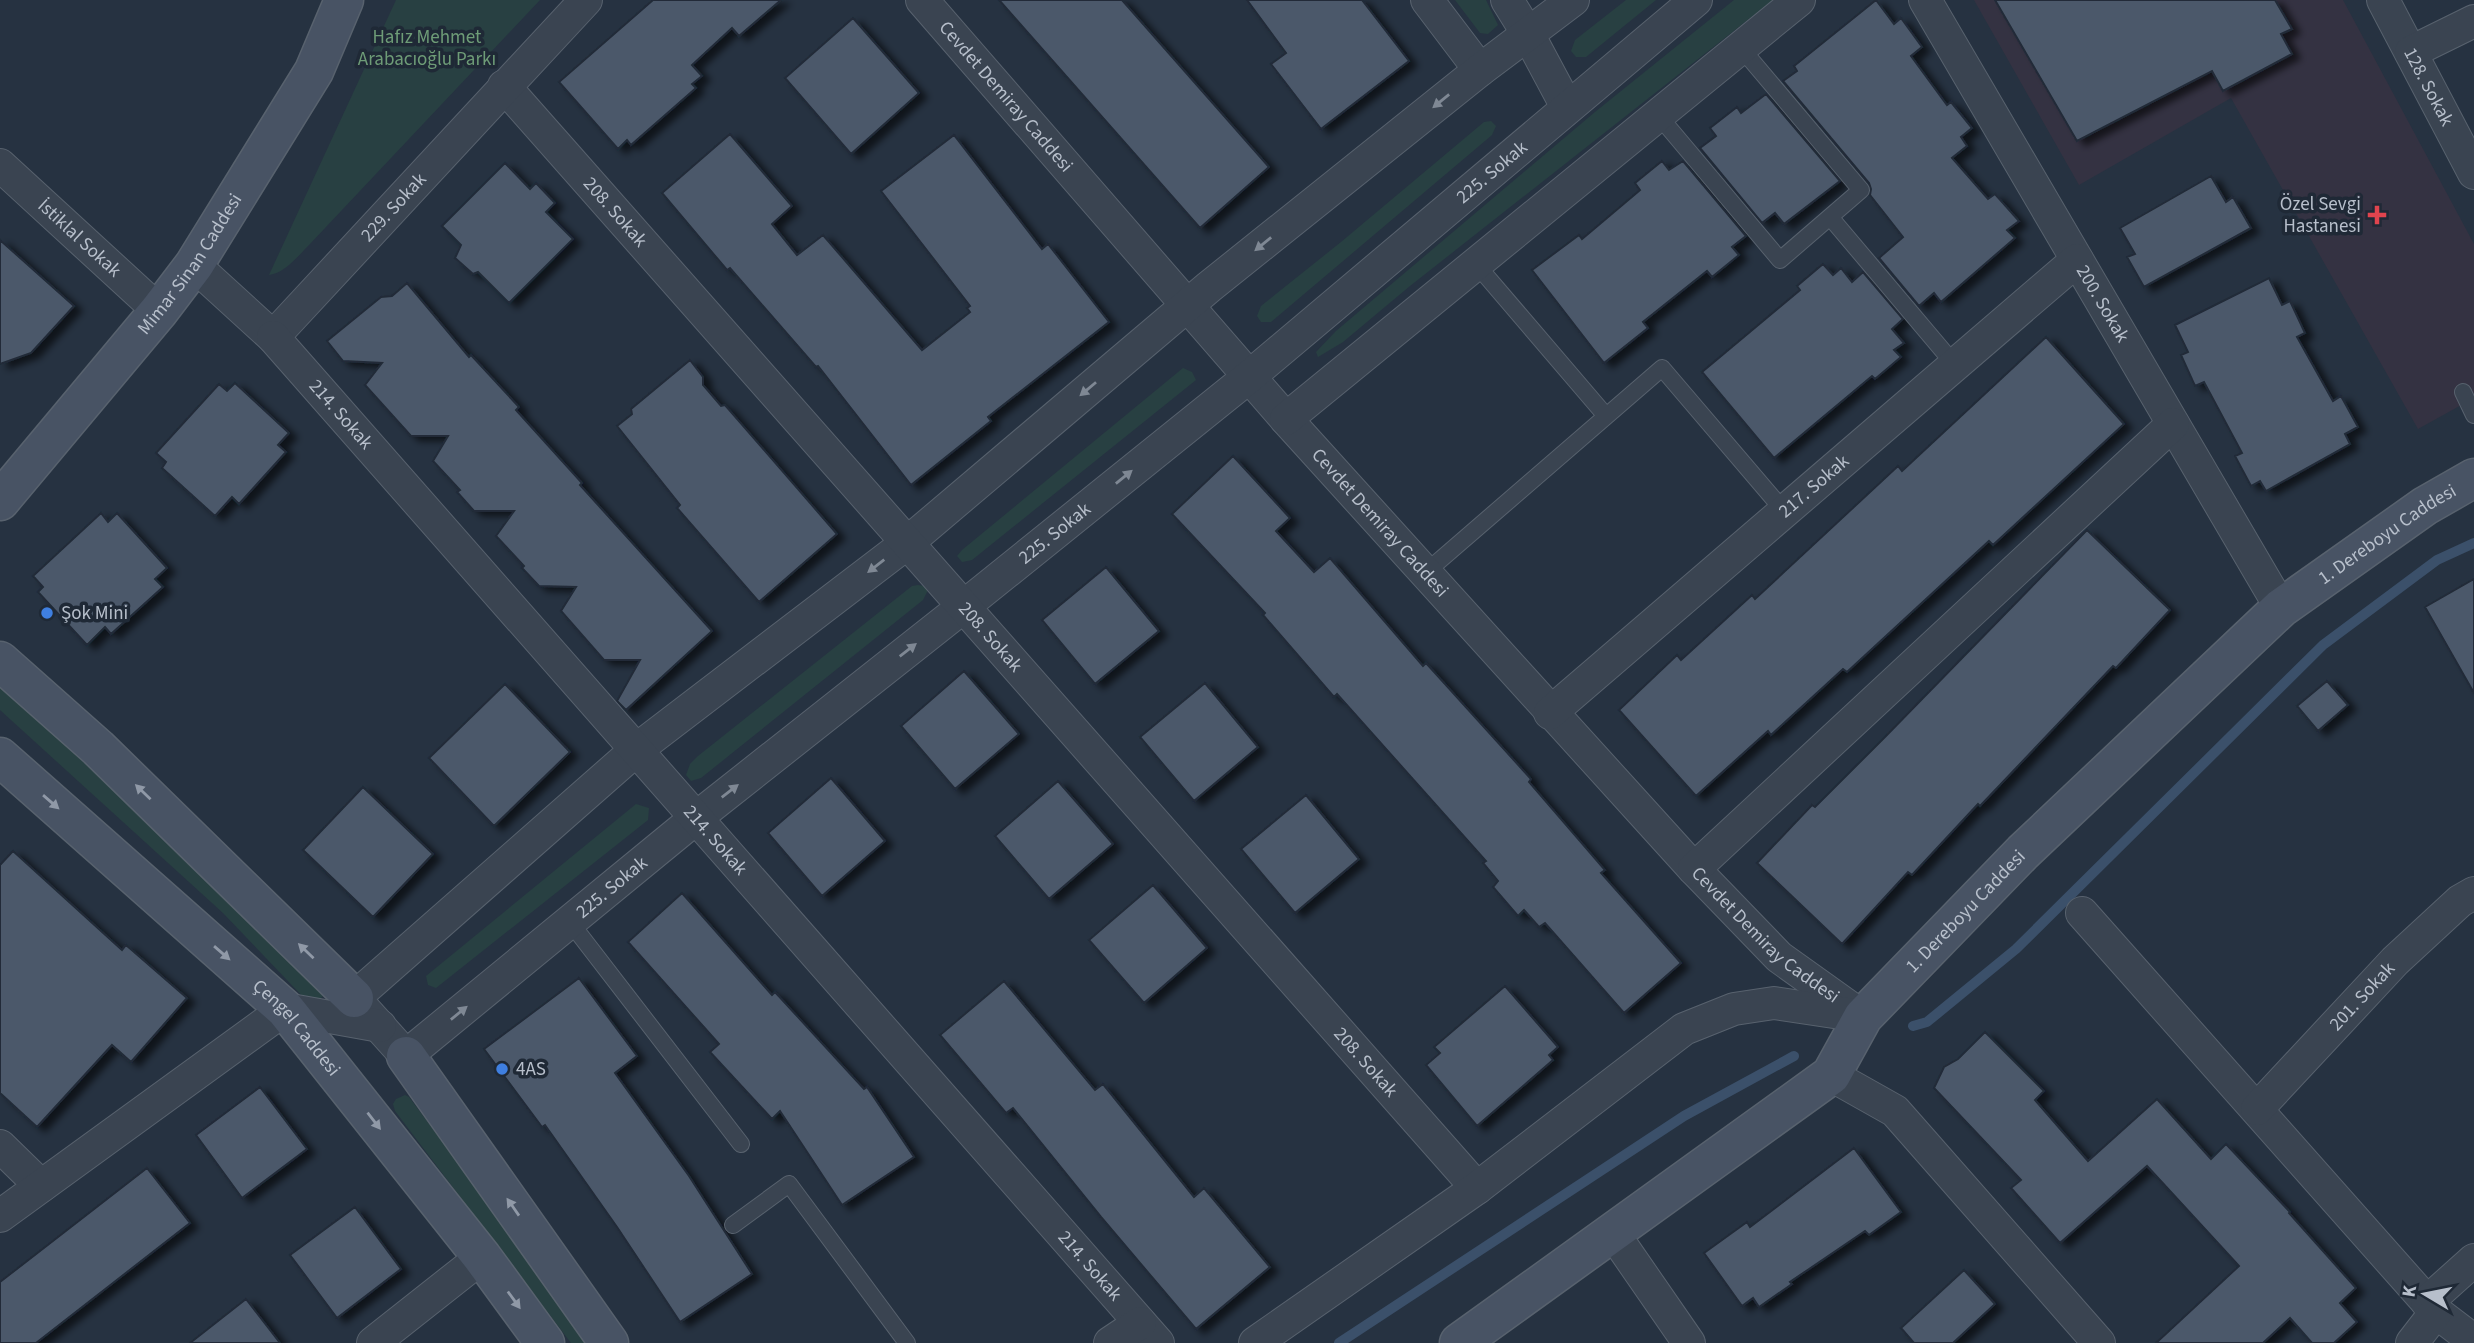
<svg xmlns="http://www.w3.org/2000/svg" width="2474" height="1343" font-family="'Source Sans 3',sans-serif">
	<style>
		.medical { fill: #343242 }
		.green { fill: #284042 }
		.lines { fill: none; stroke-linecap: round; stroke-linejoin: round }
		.stream { stroke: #3b506a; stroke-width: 10 }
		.building { fill: #4c596a; stroke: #212b38; stroke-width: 2; filter: url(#shadow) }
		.service-casing { stroke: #58626e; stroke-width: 18 }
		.minor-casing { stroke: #58626e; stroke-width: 34 }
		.secondary-casing { stroke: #58626e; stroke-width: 41 }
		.service { stroke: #3a4451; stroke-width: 16 }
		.minor { stroke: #3a4451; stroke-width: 32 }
		.secondary { stroke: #485364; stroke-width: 38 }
		.oneway { fill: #7f8894 }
		.oneway2 { fill: #9099a7 }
		.health-dot { fill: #e0444e; stroke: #1f2936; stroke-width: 2.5 }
		.shop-dot { fill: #3f7fe0; stroke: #1f2936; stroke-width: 2.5 }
		.labels { text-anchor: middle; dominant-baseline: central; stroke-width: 7; stroke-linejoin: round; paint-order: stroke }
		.park-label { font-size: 19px; fill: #6e9c77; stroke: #1f2936 }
		.street-label { font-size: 19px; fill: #b7bfcb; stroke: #1f2936 }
		.poi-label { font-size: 19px; fill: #b7bfcb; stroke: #1f2936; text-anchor: start }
	</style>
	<defs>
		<filter id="shadow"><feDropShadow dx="8" dy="4.5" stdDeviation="3.5" flood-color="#0009"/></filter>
	</defs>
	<rect width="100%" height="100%" fill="#263241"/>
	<path class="medical" d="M 1974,0 L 2343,0 L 2474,244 L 2474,398 L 2418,429 L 2231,98 L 2079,185 Z"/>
	<path class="green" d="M 396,0 L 540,0 L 309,245 C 298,256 285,273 269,275 Z
		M 1455,0 L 1486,0 L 1498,25 L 1488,34 L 1480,33 Z
		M 1626,0 L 1656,0 L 1586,57 L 1576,57 L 1571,51 L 1575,40 Z
		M 1734,0 L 1773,0 L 1410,286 L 1343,342 L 1318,357 L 1316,352 L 1336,331 L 1595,112 Z
		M 1491,121 L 1496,126 L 1492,135 L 1271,322 L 1261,322 L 1257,316 L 1261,306 L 1341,242 L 1484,122 Z
		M 1183,368 L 1192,372 L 1196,380 L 972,560 L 962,562 L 957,556 L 962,550 Z
		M 918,585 L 925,586 L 928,590 L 923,600 L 701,778 L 691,781 L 686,775 L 690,764 L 698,756 L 912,586 Z
		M 0,684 L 140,815 L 321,988 L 323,996 L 316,1003 L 307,1001 L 223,913 L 0,710 Z
		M 636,804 L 649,808 L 648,820 L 436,988 L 428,985 L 426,976 L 437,967 Z
		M 405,1095 L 409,1097 L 593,1343 L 571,1343 L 395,1111 L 393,1104 L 396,1099 Z"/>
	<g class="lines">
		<path class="stream" d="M 1913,1026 L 1927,1022 L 2016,949 L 2323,645 L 2437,560 L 2474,543
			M 1339,1343 L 1684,1116 L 1794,1056"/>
	</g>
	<path class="building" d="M 653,0 L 781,0 L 739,36 L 732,28 L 692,65 L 702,76 L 692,84 L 696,88 L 631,145 L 627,140 L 618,149 L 559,82 Z
		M 999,0 L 1122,0 L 1269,167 L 1200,228 Z
		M 1247,0 L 1362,0 L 1409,61 L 1321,129 L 1271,64 L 1286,53 Z
		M 1876,0 L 1894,24 L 1901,18 L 1922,47 L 1911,56 L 1947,105 L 1951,102 L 1972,128 L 1961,137 L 1967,146 L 1952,158 L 1988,199 L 1995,194 L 2019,221 L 2007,230 L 2015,238 L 1941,302 L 1934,293 L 1919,306 L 1879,258 L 1903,237 L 1870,195 L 1871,189 L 1869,183 L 1783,81 L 1797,71 L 1794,66 Z
		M 1995,0 L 2275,0 L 2292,29 L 2281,34 L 2292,54 L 2223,91 L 2212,71 L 2077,141 Z
		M 853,18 L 919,93 L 851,154 L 785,78 Z
		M 1766,94 L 1840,181 L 1784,224 L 1775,213 L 1762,223 L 1700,148 L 1716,136 L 1710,128 L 1737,107 L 1741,113 Z
		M 730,134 L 792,206 L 772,224 L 797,255 L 823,235 L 922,350 L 970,312 L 967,308 L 970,306 L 881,191 L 954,135 L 1042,249 L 1048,244 L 1109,322 L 988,417 L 991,421 L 911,485 L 818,366 L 816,367 L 730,268 L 727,270 L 662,193 Z
		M 1662,161 L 1669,170 L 1683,161 L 1746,236 L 1732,247 L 1739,255 L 1712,277 L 1707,271 L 1643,322 L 1648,328 L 1604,363 L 1532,270 L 1579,235 L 1582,239 L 1640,190 L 1635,183 Z
		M 505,163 L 530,189 L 536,183 L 555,203 L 546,212 L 573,239 L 509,303 L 478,272 L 473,274 L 455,258 L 461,245 L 442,226 Z
		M 2211,176 L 2226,202 L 2233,197 L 2251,228 L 2144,287 L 2127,257 L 2135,254 L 2120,228 Z
		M 0,240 L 74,306 L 31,353 L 0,364 Z
		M 1823,264 L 1833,275 L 1841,268 L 1852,282 L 1863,272 L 1903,319 L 1892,329 L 1904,343 L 1894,350 L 1901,357 L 1875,379 L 1872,376 L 1774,458 L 1702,372 L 1800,290 L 1797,286 Z
		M 2269,278 L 2282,305 L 2290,301 L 2305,333 L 2297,337 L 2333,401 L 2341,396 L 2358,427 L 2345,434 L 2350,444 L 2266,491 L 2260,481 L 2251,486 L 2235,456 L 2242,453 L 2204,382 L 2195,386 L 2181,355 L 2188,352 L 2175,325 Z
		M 407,283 L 469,357 L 471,355 L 519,407 L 516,410 L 582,483 L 580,485 L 712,631 L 626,710 L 617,701 L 640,660 L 604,660 L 561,611 L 576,587 L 539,586 L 522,568 L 524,566 L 496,536 L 514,511 L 474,511 L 457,492 L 460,490 L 433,461 L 448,436 L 411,436 L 365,385 L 382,363 L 343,361 L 327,341 L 381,297 L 392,296 Z
		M 2046,337 L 2124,424 L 1993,545 L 1989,541 L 1847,672 L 1843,669 L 1771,735 L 1768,731 L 1696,796 L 1619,710 L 1677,655 L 1681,660 L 1752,595 L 1755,599 L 1898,466 L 1902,471 Z
		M 690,360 L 703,377 L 703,385 L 721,406 L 725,405 L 837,534 L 759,602 L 677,508 L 680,505 L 617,426 L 632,414 L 631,409 Z
		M 235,383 L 289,433 L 278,445 L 286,452 L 239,504 L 232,497 L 215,516 L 162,468 L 166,462 L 156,453 L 219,384 L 227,391 Z
		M 1233,456 L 1290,518 L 1276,531 L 1314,572 L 1330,558 L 1423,666 L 1426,663 L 1531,779 L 1529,782 L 1605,870 L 1601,873 L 1681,963 L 1624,1013 L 1545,923 L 1539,927 L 1524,910 L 1518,916 L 1493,887 L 1498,881 L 1483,863 L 1486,861 L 1337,694 L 1334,697 L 1263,615 L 1265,613 L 1172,514 Z
		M 101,513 L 108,522 L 117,513 L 167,568 L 155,579 L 163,587 L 111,634 L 105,627 L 87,645 L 38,592 L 43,587 L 33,576 Z
		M 2087,530 L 2170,610 L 2116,668 L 2113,666 L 1980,806 L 1978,804 L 1912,875 L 1908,872 L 1842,944 L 1757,863 L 1812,805 L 1815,807 L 1884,738 Z
		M 1106,567 L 1159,631 L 1095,684 L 1042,620 Z
		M 2474,579 L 2474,693 L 2425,607 Z
		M 964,671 L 1019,734 L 955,789 L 901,726 Z
		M 2327,681 L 2348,705 L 2318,731 L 2297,706 Z
		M 1205,683 L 1258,747 L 1194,801 L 1140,737 Z
		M 505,684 L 570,752 L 494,826 L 429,758 Z
		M 831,778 L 885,841 L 822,896 L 768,833 Z
		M 1058,781 L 1113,844 L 1049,899 L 995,836 Z
		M 363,787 L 433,854 L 373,917 L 303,850 Z
		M 1306,795 L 1359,859 L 1295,913 L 1241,849 Z
		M 13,851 L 122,950 L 126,945 L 187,998 L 131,1062 L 112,1045 L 37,1127 L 0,1093 L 0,865 Z
		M 1153,885 L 1207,948 L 1144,1003 L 1089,940 Z
		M 682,893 L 772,995 L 775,992 L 864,1089 L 867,1087 L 914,1157 L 842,1205 L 780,1111 L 772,1119 L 710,1052 L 719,1044 L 628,942 Z
		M 579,978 L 637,1056 L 615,1073 L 689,1176 L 752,1274 L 680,1322 L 617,1227 L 545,1125 L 542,1127 L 484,1049 Z
		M 1004,981 L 1095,1090 L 1103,1084 L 1194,1197 L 1204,1188 L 1270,1267 L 1196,1329 L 1101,1217 L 1013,1108 L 1006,1113 L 940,1035 Z
		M 1505,986 L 1558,1047 L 1549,1055 L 1553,1060 L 1477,1126 L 1426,1065 L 1440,1053 L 1434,1047 Z
		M 1985,1032 L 2044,1091 L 2035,1100 L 2088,1161 L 2157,1099 L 2211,1159 L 2226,1144 L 2290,1212 L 2289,1213 L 2356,1288 L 2340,1303 L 2357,1322 L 2334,1343 L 2312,1343 L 2290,1318 L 2263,1343 L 2156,1343 L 2239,1266 L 2147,1166 L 2060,1243 L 2011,1188 L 2021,1180 L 1934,1088 L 1944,1067 L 1958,1059 Z
		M 260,1087 L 307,1149 L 242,1198 L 196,1135 Z
		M 1854,1148 L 1901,1212 L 1869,1235 L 1865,1231 L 1790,1282 L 1792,1284 L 1759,1307 L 1753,1298 L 1742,1306 L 1704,1253 L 1747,1222 L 1750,1227 Z
		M 147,1168 L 190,1223 L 36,1343 L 0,1343 L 0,1282 Z
		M 355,1207 L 401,1269 L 337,1318 L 290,1255 Z
		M 1964,1270 L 1995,1304 L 1953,1343 L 1914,1343 L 1901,1328 Z
		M 246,1299 L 280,1343 L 190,1343 Z"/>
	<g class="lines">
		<defs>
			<path id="service" d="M 1658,115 L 1780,260 L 1861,190 L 1741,48
				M 1830,217 L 1955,365
				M 1476,264 L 1606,416
				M 2463,392 L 2474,415
				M 1425,573 L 1662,368 L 1784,511
				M 570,922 L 741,1144
				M 733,1225 L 789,1184 L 907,1343"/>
			<g id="minor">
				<path id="s1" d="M 922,0 L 1286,419 L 1694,869 L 1779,957 L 1863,1017"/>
				<path d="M 1427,0 L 1480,70"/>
				<path d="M 1507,0 L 1528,34 L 1567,107"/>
				<path id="s2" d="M 1573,0 L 1480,70 L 1209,287 L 907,543 L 636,750 L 354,998 L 406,1056 L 696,818 L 963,607 L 1250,376 L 1696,0"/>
				<path id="s3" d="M 1925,0 L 2281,608"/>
				<path id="s4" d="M 2383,0 L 2474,173"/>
				<path d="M 2411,52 L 2474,21"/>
				<path id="s5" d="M 504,86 L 1477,1188"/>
				<path id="s6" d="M 0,165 L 159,311"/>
				<path id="s7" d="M 194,265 L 273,337 L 586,0"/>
				<path id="s8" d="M 273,337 L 1158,1343"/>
				<path d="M 1286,419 L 1799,0"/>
				<path id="s9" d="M 1550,713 L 2077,260"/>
				<path d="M 1694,869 L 2173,424"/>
				<path d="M 2082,913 L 2436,1312 L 2474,1341"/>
				<path d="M 1831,1075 L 1895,1111 L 2099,1343"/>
				<path id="s10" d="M 2257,1109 L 2395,961 L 2460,901 L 2474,893"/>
				<path d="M 0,1146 L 41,1186"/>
				<path d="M 0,1216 L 285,1009 L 380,1026"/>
				<path d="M 1613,1233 L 1689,1343"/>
				<path d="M 2427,1302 L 2474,1260"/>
				<path d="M 373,1343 L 482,1257"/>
				<path d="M 1110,1343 L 1140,1323"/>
				<path d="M 1255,1343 L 1477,1188 L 1684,1029 L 1734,1009 L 1774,1003 L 1854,1015"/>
				<path d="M 2412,1343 L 2436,1312"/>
			</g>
			<g id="secondary">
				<path id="s11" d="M 0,501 L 159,311 L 194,265 L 314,71 L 344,0"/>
				<path d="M 0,661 L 98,748 L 354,998"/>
				<path id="s12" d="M 0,757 L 285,1009 L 482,1257 L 545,1343"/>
				<path d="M 406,1056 L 609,1343"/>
				<path id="s13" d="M 1459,1343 L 1831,1075 L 1863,1017 L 2023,852 L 2281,608 L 2425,506 L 2474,478"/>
			</g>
		</defs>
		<use href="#service" class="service-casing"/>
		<use href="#minor" class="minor-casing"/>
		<use href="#secondary" class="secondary-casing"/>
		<use href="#service" class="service"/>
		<use href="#minor" class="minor"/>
		<use href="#secondary" class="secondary"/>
	</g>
	<defs><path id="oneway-solid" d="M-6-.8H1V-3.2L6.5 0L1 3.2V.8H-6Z" transform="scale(1.75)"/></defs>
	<g class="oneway">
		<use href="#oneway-solid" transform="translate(1441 101) rotate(141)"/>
		<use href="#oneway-solid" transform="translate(1263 244) rotate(141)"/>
		<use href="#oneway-solid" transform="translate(1088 389) rotate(140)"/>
		<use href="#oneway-solid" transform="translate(1124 477) rotate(-39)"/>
		<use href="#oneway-solid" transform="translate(876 566) rotate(142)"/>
		<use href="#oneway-solid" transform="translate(908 650) rotate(-38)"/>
		<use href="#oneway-solid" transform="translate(730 791) rotate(-38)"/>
		<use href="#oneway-solid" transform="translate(459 1013) rotate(-39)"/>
	</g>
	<g class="oneway2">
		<use href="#oneway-solid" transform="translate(143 792) rotate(-136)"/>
		<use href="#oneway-solid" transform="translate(51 802) rotate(41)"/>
		<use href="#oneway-solid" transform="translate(306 951) rotate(-136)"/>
		<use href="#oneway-solid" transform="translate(222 953) rotate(41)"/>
		<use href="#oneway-solid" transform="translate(374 1121) rotate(52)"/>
		<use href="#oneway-solid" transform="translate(513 1207) rotate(-125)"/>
		<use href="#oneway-solid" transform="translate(514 1300) rotate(54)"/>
	</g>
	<path class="health-dot" d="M2373.5 204.5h7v7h7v7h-7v7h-7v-7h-7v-7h7z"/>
	<g class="shop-dot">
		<circle cx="47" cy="613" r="7"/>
		<circle cx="502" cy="1069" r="7"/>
	</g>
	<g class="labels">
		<g class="park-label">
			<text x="427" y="37">Hafız Mehmet<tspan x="427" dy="22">Arabacıoğlu Parkı</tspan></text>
		</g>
		<g class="street-label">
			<text stroke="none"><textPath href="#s4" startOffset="98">128. Sokak</textPath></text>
			<text stroke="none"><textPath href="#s1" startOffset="128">Cevdet Demiray Caddesi</textPath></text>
			<text stroke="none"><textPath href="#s2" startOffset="3054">225. Sokak</textPath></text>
			<text stroke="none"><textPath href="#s7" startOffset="284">229. Sokak</textPath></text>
			<text stroke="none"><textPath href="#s5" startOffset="168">208. Sokak</textPath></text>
			<text stroke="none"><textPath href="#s6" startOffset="108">İstiklal Sokak</textPath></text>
			<text stroke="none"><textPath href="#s11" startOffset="304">Mimar Sinan Caddesi</textPath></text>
			<text stroke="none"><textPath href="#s3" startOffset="352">200. Sokak</textPath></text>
			<text stroke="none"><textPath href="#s8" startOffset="103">214. Sokak</textPath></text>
			<text stroke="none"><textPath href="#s9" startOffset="348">217. Sokak</textPath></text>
			<text stroke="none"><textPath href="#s1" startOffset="695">Cevdet Demiray Caddesi</textPath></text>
			<text stroke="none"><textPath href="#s2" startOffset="2487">225. Sokak</textPath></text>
			<text stroke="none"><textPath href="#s13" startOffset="1239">1. Dereboyu Caddesi</textPath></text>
			<text stroke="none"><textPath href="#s5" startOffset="735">208. Sokak</textPath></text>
			<text stroke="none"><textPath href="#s8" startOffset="670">214. Sokak</textPath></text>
			<text stroke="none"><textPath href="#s2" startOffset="1920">225. Sokak</textPath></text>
			<text stroke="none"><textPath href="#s13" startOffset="672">1. Dereboyu Caddesi</textPath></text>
			<text stroke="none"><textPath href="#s1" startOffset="1260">Cevdet Demiray Caddesi</textPath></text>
			<text stroke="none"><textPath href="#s10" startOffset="154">201. Sokak</textPath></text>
			<text stroke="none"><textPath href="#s12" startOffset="402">Çengel Caddesi</textPath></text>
			<text stroke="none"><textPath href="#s5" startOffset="1302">208. Sokak</textPath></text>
			<text stroke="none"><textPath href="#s8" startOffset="1237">214. Sokak</textPath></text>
		</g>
		<g class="poi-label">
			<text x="2361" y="204" text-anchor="end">Özel Sevgi<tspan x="2361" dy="22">Hastanesi</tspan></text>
			<text x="61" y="613">Şok Mini</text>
			<text x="516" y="1069">4AS</text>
		</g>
	</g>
	<g transform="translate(2425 1294) rotate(280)" stroke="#1f2936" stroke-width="5" paint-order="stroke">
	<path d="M0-5L12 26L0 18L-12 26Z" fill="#b7bfcb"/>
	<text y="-10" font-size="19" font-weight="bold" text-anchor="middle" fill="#b7bfcb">K</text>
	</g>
</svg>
